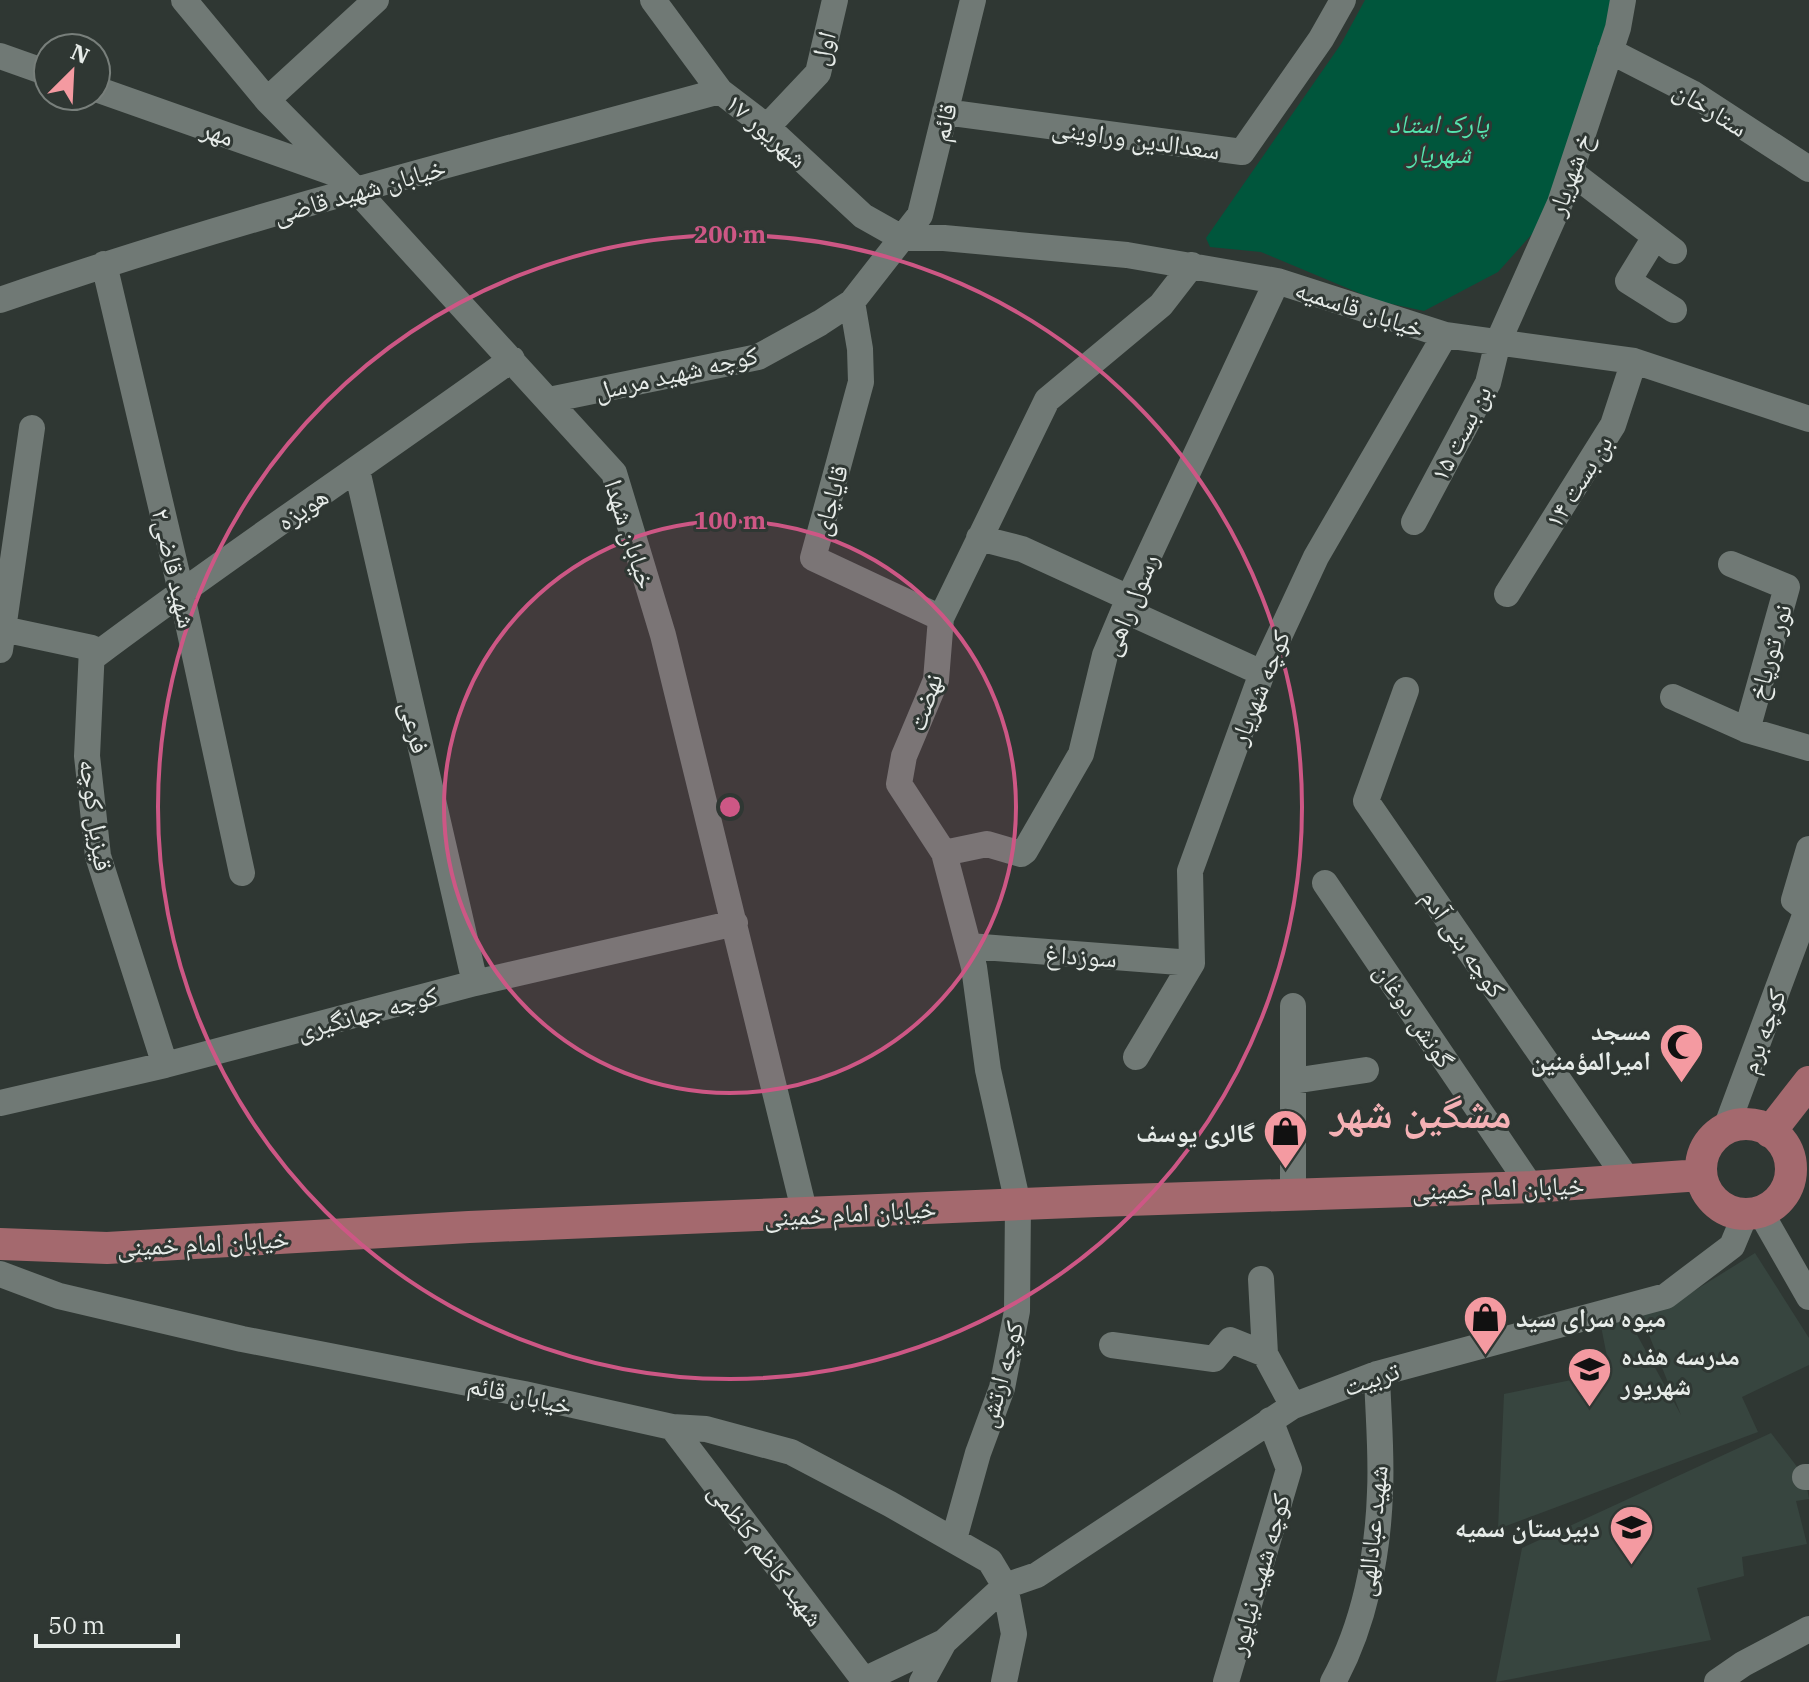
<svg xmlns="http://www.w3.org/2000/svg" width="1809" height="1682" font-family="'IBM Plex Serif','Noto Naskh Arabic',serif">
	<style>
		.built { fill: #37453f }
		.green { fill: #00563c }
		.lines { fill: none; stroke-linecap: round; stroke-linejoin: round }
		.minor { stroke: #707975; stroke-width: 26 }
		.major { stroke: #a4696e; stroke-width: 32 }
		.ring { fill: none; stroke: #cd5785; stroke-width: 4 }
		.labels { text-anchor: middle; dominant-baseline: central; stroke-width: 6; stroke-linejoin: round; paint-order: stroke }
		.street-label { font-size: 26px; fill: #e6ebe8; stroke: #2f3733 }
		.park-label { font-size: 26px; font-style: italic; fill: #55e5af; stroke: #2f3733 }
		.poi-label { font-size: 26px; font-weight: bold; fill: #e6ebe8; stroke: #2f3733; text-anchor: end }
		.town-label { font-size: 42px; font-weight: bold; fill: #f5b1b5; stroke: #2f3733 }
		.centre { fill: #cd5785; stroke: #2f3733; stroke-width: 4 }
		.ring-label { font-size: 24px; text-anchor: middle; font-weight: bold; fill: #cd5785; stroke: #2f3733; stroke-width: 6; stroke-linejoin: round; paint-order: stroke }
	</style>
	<rect width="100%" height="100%" fill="#2f3733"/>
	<path class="built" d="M 1755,1253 L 1809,1338 L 1809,1365 L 1742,1397 L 1758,1432 L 1498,1529 L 1504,1394 L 1610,1372 L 1600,1321 L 1625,1313 L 1681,1415 L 1641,1315 L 1673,1304 Z
		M 1771,1433 L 1805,1477 L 1809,1499 L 1796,1501 L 1807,1544 L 1742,1557 L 1744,1576 L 1697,1588 L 1711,1640 L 1496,1682 L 1522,1548 Z"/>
	<path class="green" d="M 1365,0 L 1623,0 L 1560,203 L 1498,272 L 1424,311 L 1378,301 L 1261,252 L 1210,247 L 1206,238 L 1341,44 Z"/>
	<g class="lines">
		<path class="minor" d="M 184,0 L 267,100 L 356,190 L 614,473 L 663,635 L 805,1214
			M 653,0 L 720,91 L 767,127 L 863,216 L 902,238 L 944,238 L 1127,255 L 1277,281 L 1445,335 L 1634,361 L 1809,419
			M 1610,51 L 1692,93 L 1809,169
			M 0,56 L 48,73
			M 96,89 L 334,173
			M 267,100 L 376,0
			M 945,112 L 1242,152 L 1321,39 L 1343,0
			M 767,127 L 818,73 L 835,0
			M 1571,172 L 1674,251
			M 1655,237 L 1628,281 L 1674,310
			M 104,264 L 181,591 L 242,873
			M 0,300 C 236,218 479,157 720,91
			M 852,302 L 860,349 L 861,382 L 813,558 L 941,618
			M 549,400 L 758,357 L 820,323 L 852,302 L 920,215 L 973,0
			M 357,470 L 475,983
			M 1414,522 L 1488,383 L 1498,342 L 1560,203 L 1618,28 L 1623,0
			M 979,538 L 1022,549 L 1129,598
			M 1731,564 L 1787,587 L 1747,730
			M 1507,594 L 1613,425 L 1634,361
			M 1124,610 L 1262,673
			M 3,629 L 92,648 L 87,756 L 98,856 L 165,1065
			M 0,650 L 32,428
			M 92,658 C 229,555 373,459 512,359
			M 1406,690 L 1366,801 L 1629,1182
			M 1673,697 L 1747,730 L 1809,748
			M 944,853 L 987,844 L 1021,854 L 1025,851 L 1081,754 L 1105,655 L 1129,598 L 1277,281
			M 1325,883 L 1531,1187
			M 969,946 L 1192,963
			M 1136,1057 L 1192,963 L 1190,871 L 1262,673 L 1316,557 L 1445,335
			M 1293,1081 L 1366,1070
			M 0,1103 L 165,1065 L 475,983 L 735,923
			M 1726,1128 L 1807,910 L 1794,900 L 1809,849
			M 1293,1194 L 1293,1006
			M 1761,1213 L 1809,1297
			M 0,1274 L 59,1296 L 242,1339 L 524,1394 L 672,1427 L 706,1429 L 791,1452 L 890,1504 L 990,1561 L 1005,1586 L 1014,1634 L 1004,1682
			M 1261,1279 L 1265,1354 L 1293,1406
			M 1112,1345 L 1214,1359 L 1230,1340 L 1265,1354
			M 672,1427 L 864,1680
			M 1805,1477 L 1809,1477
			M 954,1539 L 978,1453 L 1002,1388 L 1017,1311 L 1018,1204 L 988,1070 L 974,967 L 944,853 L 899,784 L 904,756 L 936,680 L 941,618 L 1047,400 L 1161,305 L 1192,265
			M 864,1680 L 944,1642 L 1005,1586 L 1037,1575 L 1293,1406 L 1377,1374 L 1666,1296 L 1732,1246 L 1745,1215
			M 922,1682 L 944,1642
			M 1226,1682 L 1289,1469 L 1270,1420
			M 1333,1682 C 1364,1626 1378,1556 1380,1492 C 1382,1453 1378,1413 1377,1374
			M 1717,1682 L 1743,1664 L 1809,1629"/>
		<path class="major" d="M1701 1169a45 45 0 1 1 90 0a45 45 0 1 1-90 0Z
			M 1770,1132 L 1809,1082
			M 0,1244 L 107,1248 L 469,1227 L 1097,1201 L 1531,1187 L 1701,1175"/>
	</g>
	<circle cx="730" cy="807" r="286" fill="#cd5785" fill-opacity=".12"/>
	<g class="ring">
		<circle cx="730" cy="807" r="286"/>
		<circle cx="730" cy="807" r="572"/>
	</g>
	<defs>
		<symbol id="mosque-pin" viewBox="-11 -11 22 30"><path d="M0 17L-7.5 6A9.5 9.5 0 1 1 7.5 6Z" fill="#f49aa1" stroke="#2f3733"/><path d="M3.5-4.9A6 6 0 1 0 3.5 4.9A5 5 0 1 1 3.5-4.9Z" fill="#111"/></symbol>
		<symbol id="shop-pin" viewBox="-11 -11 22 30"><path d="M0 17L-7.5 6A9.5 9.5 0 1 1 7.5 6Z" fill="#f49aa1" stroke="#2f3733"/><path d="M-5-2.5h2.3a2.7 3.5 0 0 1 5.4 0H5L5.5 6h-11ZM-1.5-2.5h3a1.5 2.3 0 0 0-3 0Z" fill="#111"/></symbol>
		<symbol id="school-pin" viewBox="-11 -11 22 30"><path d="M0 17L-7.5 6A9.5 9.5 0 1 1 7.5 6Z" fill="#f49aa1" stroke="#2f3733"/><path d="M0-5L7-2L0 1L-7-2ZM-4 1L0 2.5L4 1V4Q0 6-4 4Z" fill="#111"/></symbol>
	</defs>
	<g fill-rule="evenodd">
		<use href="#mosque-pin" x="1656" y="1020" width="51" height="69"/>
		<use href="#shop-pin" x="1260" y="1106" width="51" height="69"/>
		<use href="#shop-pin" x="1460" y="1292" width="51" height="69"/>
		<use href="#school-pin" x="1564" y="1344" width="51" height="69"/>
		<use href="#school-pin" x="1606" y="1502" width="51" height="69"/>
	</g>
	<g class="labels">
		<g class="street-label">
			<text transform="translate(822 48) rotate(-74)">اول</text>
			<text transform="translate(1711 108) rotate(32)">ستارخان</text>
			<text transform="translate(943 122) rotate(-76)">قائم</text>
			<text transform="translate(767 130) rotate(41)">۱۷ شهریور</text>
			<text transform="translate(218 132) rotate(19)">مهر</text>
			<text transform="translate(1136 138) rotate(8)">سعدالدین وراوینی</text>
			<text transform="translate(1569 174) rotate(-70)">خ شهریار</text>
			<text transform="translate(359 190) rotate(-16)">خیابان شهید قاضی</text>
			<text transform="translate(1360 308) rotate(18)">خیابان قاسمیه</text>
			<text transform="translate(676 372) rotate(-13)">کوچه شهید مرسل</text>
			<text transform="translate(1460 433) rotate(-63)">بن بست ۱۵</text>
			<text transform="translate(1578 481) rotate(-58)">بن بست ۱۴</text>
			<text transform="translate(829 500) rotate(-74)">قایاچای</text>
			<text transform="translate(302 508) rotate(-34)">هویزه</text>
			<text transform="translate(631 534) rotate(72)">خیابان شهدا</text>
			<text transform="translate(175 568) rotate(77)">شهید قاضی۲</text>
			<text transform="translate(1129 604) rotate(-67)">رسول راهی</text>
			<text transform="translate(1769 652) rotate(-74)">نور تورپاخ</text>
			<text transform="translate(1259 687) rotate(-68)">کوچه شهریار</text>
			<text transform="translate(924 702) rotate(-71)">نهضت</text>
			<text transform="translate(416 727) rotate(77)">فرعی</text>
			<text transform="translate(97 815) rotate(82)">قیزیل کوچه</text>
			<text transform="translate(1464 943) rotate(55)">کوچه بنی آدم</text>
			<text transform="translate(1081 955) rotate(4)">سوزداغ</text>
			<text transform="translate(367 1012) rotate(-15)">کوچه جهانگیری</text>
			<text transform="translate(1415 1015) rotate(56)">گونش دوغان</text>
			<text transform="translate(1762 1031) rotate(-70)">کوچه برم</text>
			<text transform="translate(1498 1187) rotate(-2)">خیابان امام خمینی</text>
			<text transform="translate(850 1212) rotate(-3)">خیابان امام خمینی</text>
			<text transform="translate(203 1242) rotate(-3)">خیابان امام خمینی</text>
			<text transform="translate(1000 1374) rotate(-75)">کوچه ارتش</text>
			<text transform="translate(1371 1378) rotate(-19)">تربیت</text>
			<text transform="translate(520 1394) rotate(12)">خیابان قائم</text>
			<text transform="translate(1371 1531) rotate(-84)">شهید عبادالهی</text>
			<text transform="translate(767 1554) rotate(53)">شهید کاظم کاظمی</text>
			<text transform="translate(1258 1574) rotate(-74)">کوچه شهید نیاپور</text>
		</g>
		<g class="park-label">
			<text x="1439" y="123">پارک استاد<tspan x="1439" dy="30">شهریار</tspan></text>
		</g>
		<g class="poi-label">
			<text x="1651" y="1030">مسجد<tspan x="1651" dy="30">امیرالمؤمنین</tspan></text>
			<text x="1255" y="1132">گالری یوسف</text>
			<text x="1516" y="1317" text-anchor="start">میوه سرای سید</text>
			<text x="1621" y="1355" text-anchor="start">مدرسه هفده<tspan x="1621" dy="30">شهریور</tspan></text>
			<text x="1600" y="1527">دبیرستان سمیه</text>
		</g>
		<g class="town-label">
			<text x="1421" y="1112">مشگین شهر</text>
		</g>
	</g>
	<circle cx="730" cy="807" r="12" class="centre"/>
	<g class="ring-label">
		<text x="730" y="243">200 m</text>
		<text x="730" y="529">100 m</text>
	</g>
	<g transform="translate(72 72) rotate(24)"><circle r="38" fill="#2f3733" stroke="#787f7b" stroke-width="2"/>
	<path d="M0-6L14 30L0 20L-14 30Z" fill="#f49aa1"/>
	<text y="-12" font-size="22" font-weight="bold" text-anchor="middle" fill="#e6ebe8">N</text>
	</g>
	<path d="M36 1634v12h142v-12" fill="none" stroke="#e6ebe8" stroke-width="4"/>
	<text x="48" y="1634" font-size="24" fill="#e6ebe8" stroke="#2f3733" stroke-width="6" paint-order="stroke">50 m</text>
</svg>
